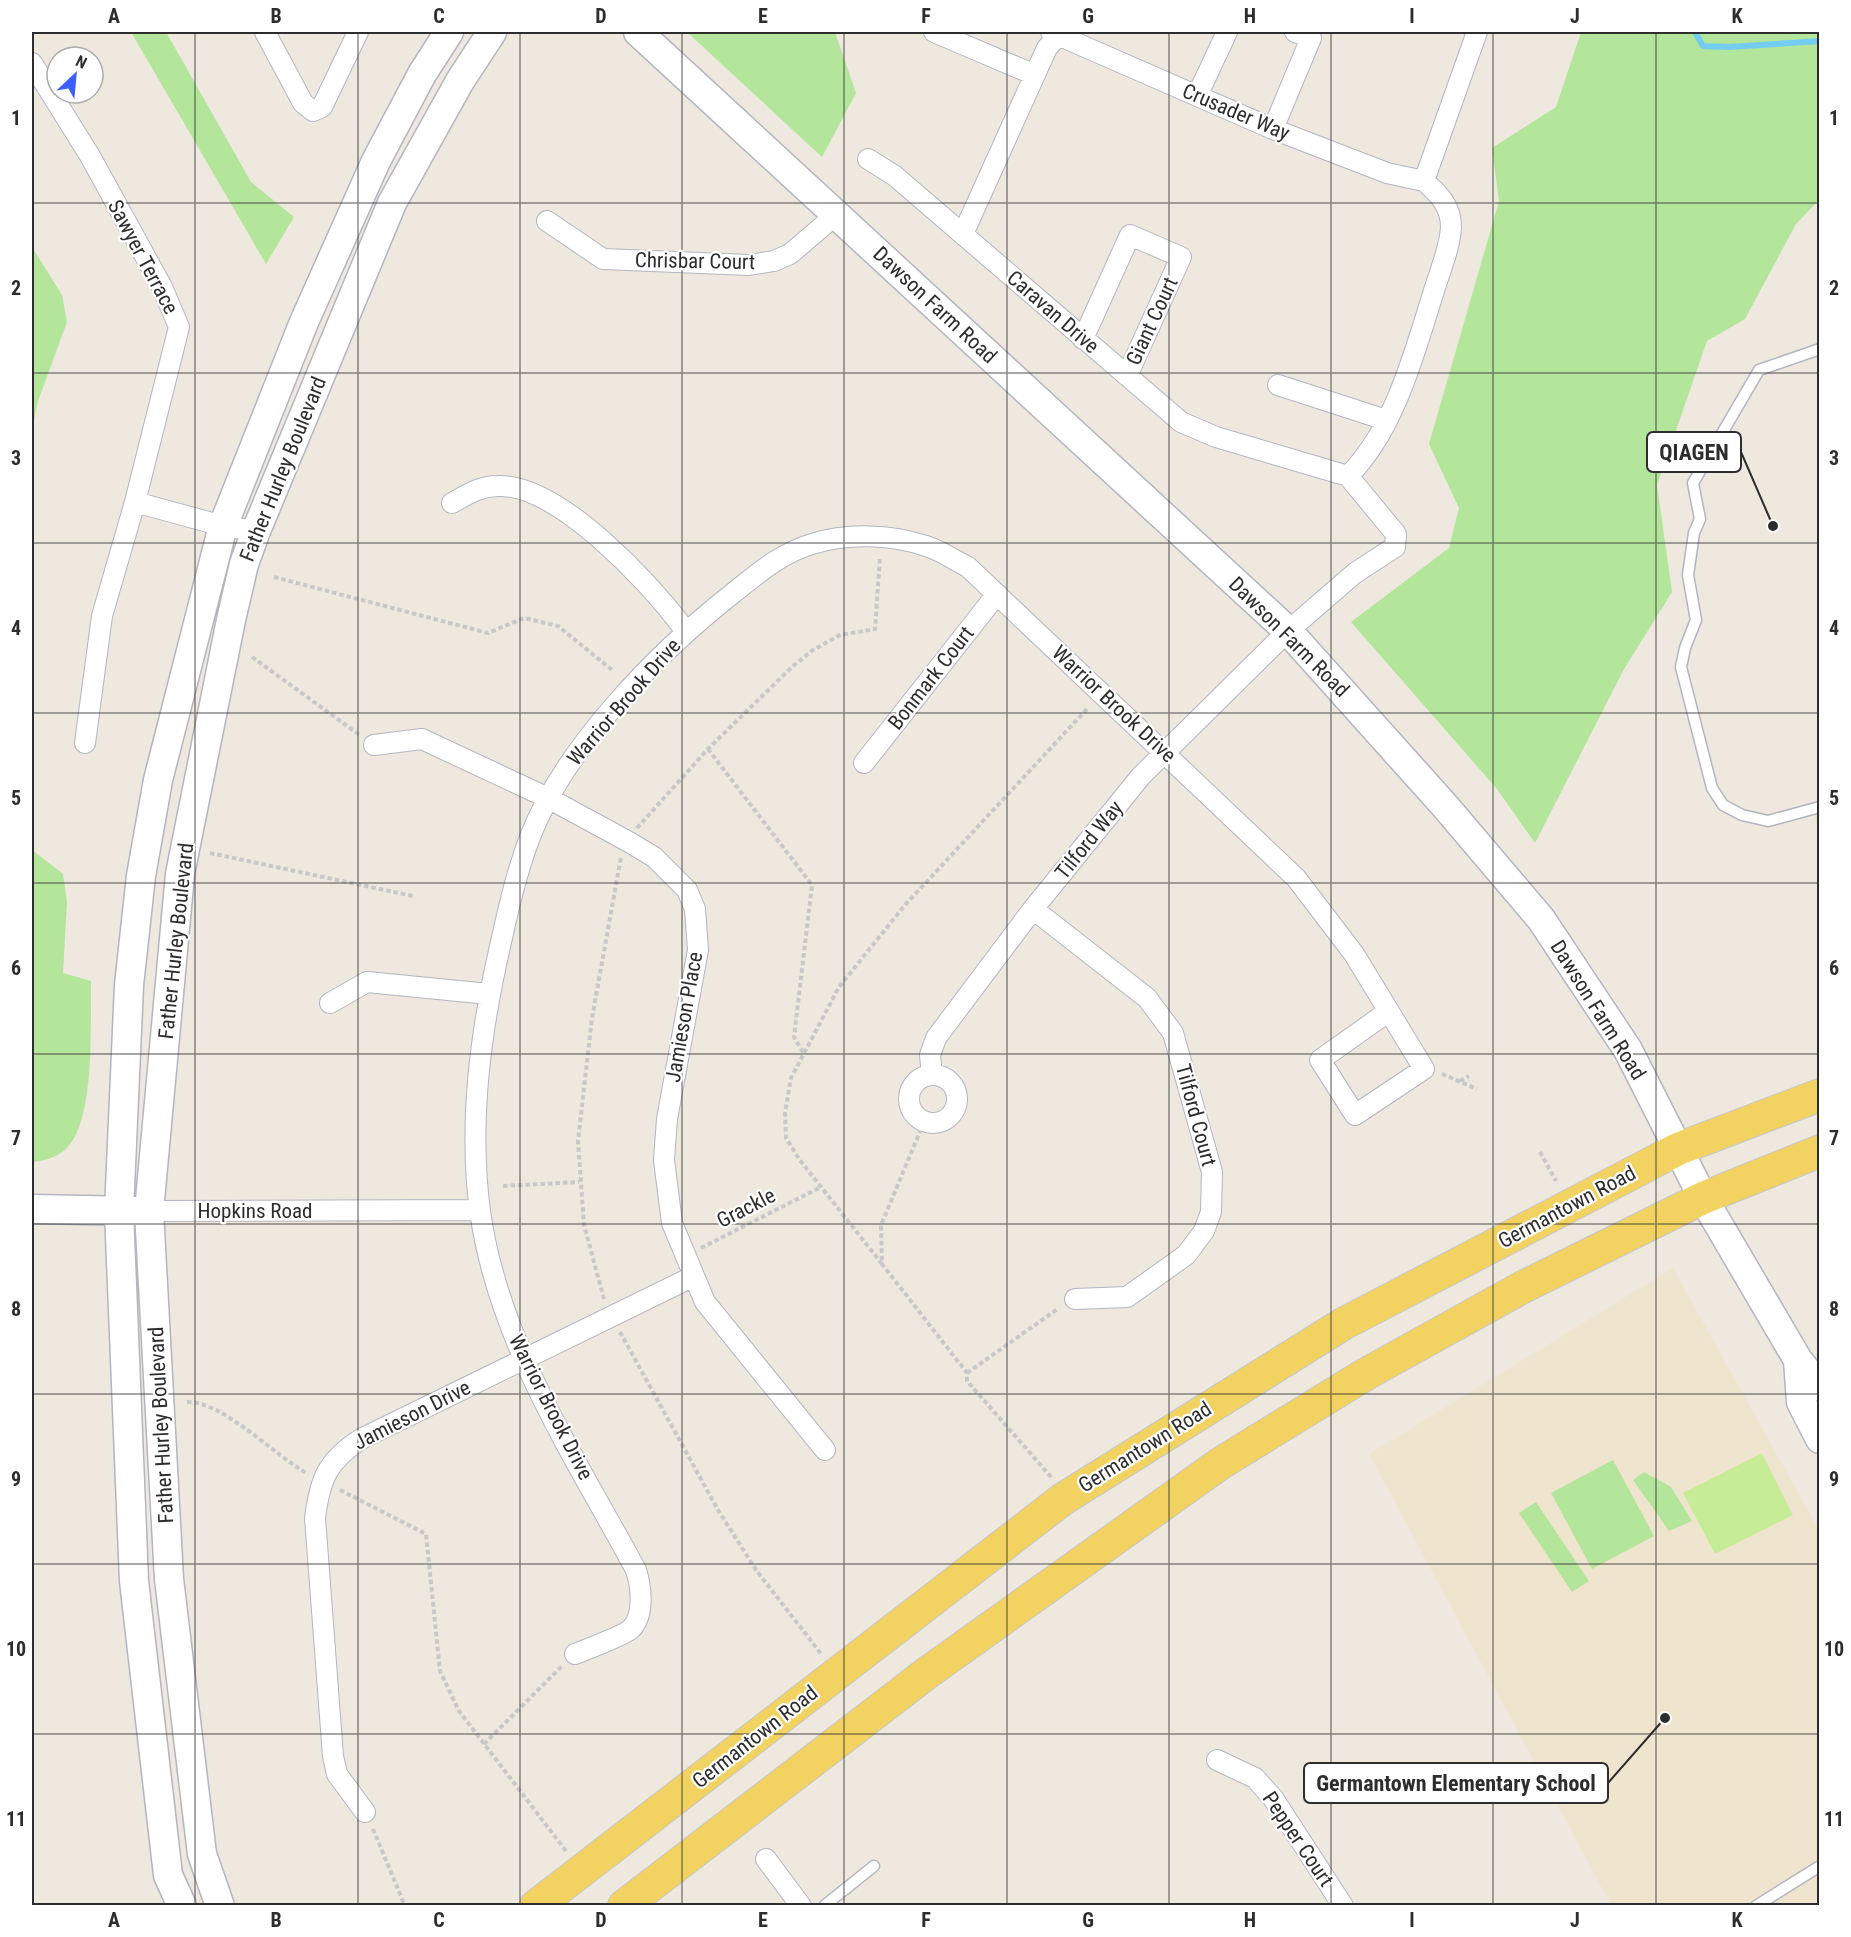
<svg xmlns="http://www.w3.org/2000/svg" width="1851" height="1937" font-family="'Roboto Condensed',sans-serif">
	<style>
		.education { fill: #efe5cf }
		.green { fill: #b3e59b }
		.pitch { fill: #c7ec97 }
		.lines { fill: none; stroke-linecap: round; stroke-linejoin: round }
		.stream { stroke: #72cdf0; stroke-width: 6 }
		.lane-casing { stroke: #b3b5c0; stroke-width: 13 }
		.street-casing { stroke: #b3b5c0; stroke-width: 22 }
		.secondary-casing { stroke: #b3b5c0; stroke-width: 31 }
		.primary-casing { stroke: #c8c8c8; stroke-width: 34 }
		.path { stroke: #c8c8c8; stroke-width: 4; stroke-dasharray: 4.5 3; stroke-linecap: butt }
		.lane { stroke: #fff; stroke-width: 10 }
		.street { stroke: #fff; stroke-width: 20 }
		.secondary { stroke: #fff; stroke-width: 28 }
		.primary { stroke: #f2d260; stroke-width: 32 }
		.grid { fill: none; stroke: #2d2d2d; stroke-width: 1.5; stroke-opacity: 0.55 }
		.labels { text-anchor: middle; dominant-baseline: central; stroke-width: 4.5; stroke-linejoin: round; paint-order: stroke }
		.street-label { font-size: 21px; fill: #2d2d2d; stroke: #fff }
		.leader { fill: none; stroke: #2d2d2d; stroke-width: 2 }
		.callout-dot { fill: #2d2d2d; stroke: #fff; stroke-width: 2 }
		.callout { fill: #fff; stroke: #2d2d2d; stroke-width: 2 }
		.callout-label { font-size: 22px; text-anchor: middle; font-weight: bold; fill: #2d2d2d }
		.neatline { fill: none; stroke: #2d2d2d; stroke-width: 2 }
		.grid-label { font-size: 20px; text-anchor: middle; font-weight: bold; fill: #2d2d2d }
	</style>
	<rect width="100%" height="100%" fill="#eee8df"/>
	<path class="education" d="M 1673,1268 L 1819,1530 L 1819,1905 L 1611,1905 L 1369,1454 Z"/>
	<path class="green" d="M 131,32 L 166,32 L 251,182 L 294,217 L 266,264 Z
		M 687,32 L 835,32 L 856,93 L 822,157 Z
		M 1581,32 L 1819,32 L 1819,200 L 1796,224 L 1745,319 L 1707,341 L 1657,485 L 1672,592 L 1624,669 L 1535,843 L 1497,789 L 1351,622 L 1449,548 L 1459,508 L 1429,444 L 1499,201 L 1492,148 L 1556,107 Z
		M 32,247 L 62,295 L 67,322 L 38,401 L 32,430 Z
		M 32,850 L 63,874 L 67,902 L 63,973 L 91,981 C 90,1022 96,1120 66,1149 C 56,1158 44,1161 32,1162 Z
		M 1613,1460 L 1654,1536 L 1592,1569 L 1551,1493 Z
		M 1644,1472 L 1671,1487 L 1692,1521 L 1669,1531 L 1633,1480 Z
		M 1536,1502 L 1589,1581 L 1572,1592 L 1519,1513 Z"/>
	<path class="pitch" d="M 1762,1453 L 1793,1515 L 1715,1554 L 1683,1493 Z"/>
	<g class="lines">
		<path class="stream" d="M 1695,32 L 1703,46 L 1729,47 L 1820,41"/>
		<defs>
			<path id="lane" d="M 1820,349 L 1759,370 L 1693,483 L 1700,519 L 1694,533 L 1688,575 L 1696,620 L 1685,648 L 1681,667 L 1712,788 L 1723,805 L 1742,815 L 1768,821 L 1820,807
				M 824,1906 L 874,1866
				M 1756,1906 L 1820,1866"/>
			<path id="street" d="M 265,32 L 303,103 L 313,111 L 322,107 L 358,32
				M 934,32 L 1035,75
				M 1051,32 L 1273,129 L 1387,173 L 1424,181
				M 32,63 L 90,156 L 162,287 L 179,327 L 135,502 L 223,526 L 256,531
				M 1197,96 L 1227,32
				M 1273,129 L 1311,38 L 1295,32
				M 868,159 L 895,176 L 1181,422 L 1216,437 L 1348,476 C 1394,431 1414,354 1433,294 C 1439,273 1450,249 1451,227 C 1451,206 1439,194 1424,181 L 1477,32
				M 547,221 L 603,259 L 749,265 L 774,261 L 790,254 L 838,213
				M 963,234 L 1047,48 L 1061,32
				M 1083,339 L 1130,235 L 1181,257 L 1127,376
				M 1278,385 L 1386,420
				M 452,503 C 468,494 480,486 498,486 C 560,484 651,585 686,631
				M 85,743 L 102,616 L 135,502
				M 374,745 L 422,739 L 548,798 L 629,842 L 654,857 L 687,890 L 695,909 L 698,950 L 667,1119 L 664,1160 L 672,1223 L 705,1302 L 825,1450
				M 864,763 L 997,594
				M 1033,909 L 1147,998 L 1173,1033 L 1212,1172 L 1211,1212 L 1204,1231 L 1186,1255 L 1127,1297 L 1075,1299
				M 330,1003 L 367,982 L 489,994
				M909 1099a24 24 0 1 1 48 0a24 24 0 1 1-48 0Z
				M 932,1075 L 930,1055 L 936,1038 L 1033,909 L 1141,776 L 1288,631 L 1355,573 L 1395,547 L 1396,534 L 1348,476
				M 149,1211 L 480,1210
				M 575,1654 C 587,1649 623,1636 631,1629 C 645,1615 641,1586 636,1570 C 574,1455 498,1342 480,1211 C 468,1121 481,1029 501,942 C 509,906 517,871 530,837 C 565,747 657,653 732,594 C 757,574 781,553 812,544 C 847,533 890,534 926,546 C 940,550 954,560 968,567 L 1296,878 L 1354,954 L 1424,1069 L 1355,1115 L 1320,1060 L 1389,1011
				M 1217,1760 L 1255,1778 L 1273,1798 L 1343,1906
				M 365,1812 L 337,1774 L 333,1756 L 315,1518 C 320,1479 327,1461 361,1439 L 692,1277
				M 766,1859 L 801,1906"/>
			<path id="secondary" d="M 638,32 L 1288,631 L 1445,806 L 1541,919 L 1628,1050 L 1703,1198 L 1798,1360 L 1820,1387
				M 32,1209 L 137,1211
				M 1798,1360 L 1801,1402 L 1820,1439
				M 182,1906 L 168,1875 L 134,1581 L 119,1211 L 129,985 L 141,876 L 158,780 L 223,526 L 304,322 L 376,161 L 422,74 L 449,32
				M 220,1906 L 202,1854 L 169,1579 L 149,1211 L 180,874 L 231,620 L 244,564 L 256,531 L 392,203 L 460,81 L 492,32"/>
			<path id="primary" d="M 536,1906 L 1063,1499 L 1343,1324 L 1642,1168 L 1678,1149 L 1820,1095
				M 624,1906 L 927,1673 L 1221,1463 L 1366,1374 L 1521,1288 L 1703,1198 L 1820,1151"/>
		</defs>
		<use href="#lane" class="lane-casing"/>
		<use href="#street" class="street-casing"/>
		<use href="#secondary" class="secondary-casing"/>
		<use href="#primary" class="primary-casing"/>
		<path class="path" d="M 274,577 L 488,633 L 524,618 L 558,626 L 612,670
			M 252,657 L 361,736
			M 708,749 L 812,885 L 794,1037 L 804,1054
			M 637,828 L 708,749 L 793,666 L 813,650 L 840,635 L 875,629 L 880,557
			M 210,853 L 413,896
			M 1442,1074 L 1477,1089
			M 1460,1081 L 1469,1076
			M 924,1122 L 881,1225 L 882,1264 L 967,1373 L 967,1381 L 1052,1478
			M 1540,1152 L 1556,1181
			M 503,1186 L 579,1182
			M 701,1248 L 821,1187
			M 882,1264 L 799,1159 L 786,1138 L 785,1113 L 791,1078 L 839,987 L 905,905 L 1088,708
			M 604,1299 L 584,1225 L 578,1141 L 592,1018 L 621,857
			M 620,1332 L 718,1510 L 756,1570 L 822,1655
			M 967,1373 L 1059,1308
			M 187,1402 C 223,1401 275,1456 308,1474
			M 340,1490 L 426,1534 L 440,1671 L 459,1711 L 566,1851
			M 484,1744 L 562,1666
			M 373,1829 L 405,1906"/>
		<use href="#lane" class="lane"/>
		<use href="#street" class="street"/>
		<use href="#secondary" class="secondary"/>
		<use href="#primary" class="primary"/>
	</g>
	<path class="grid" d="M 195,32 L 195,1906M 358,32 L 358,1906M 520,32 L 520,1906M 682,32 L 682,1906M 844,32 L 844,1906M 1007,32 L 1007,1906M 1169,32 L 1169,1906M 1331,32 L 1331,1906M 1493,32 L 1493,1906M 1656,32 L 1656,1906M 32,203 L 1820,203M 32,373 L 1820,373M 32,543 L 1820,543M 32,713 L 1820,713M 32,883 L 1820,883M 32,1054 L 1820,1054M 32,1224 L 1820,1224M 32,1394 L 1820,1394M 32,1564 L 1820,1564M 32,1734 L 1820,1734"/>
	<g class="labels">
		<g class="street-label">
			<text transform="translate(1236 112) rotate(23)">Crusader Way</text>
			<text transform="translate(143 257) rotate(62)">Sawyer Terrace</text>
			<text transform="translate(695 261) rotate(1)">Chrisbar Court</text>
			<text transform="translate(935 305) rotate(43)">Dawson Farm Road</text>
			<text transform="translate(1053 312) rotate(41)">Caravan Drive</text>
			<text transform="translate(1152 321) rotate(-65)">Giant Court</text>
			<text transform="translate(283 469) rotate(-68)">Father Hurley Boulevard</text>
			<text transform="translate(1289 637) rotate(45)">Dawson Farm Road</text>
			<text transform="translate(931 678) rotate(-52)">Bonmark Court</text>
			<text transform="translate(624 702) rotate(-49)">Warrior Brook Drive</text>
			<text transform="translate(1114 704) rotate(43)">Warrior Brook Drive</text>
			<text transform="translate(1089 840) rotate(-51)">Tilford Way</text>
			<text transform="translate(176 941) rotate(-84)">Father Hurley Boulevard</text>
			<text transform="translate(1598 1010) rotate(58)">Dawson Farm Road</text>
			<text transform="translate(684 1017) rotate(-80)">Jamieson Place</text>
			<text transform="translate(1196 1115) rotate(75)">Tilford Court</text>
			<text transform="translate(1567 1207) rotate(-28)">Germantown Road</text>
			<text transform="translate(746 1208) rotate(-27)">Grackle</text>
			<text x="255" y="1211">Hopkins Road</text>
			<text transform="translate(551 1407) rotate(63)">Warrior Brook Drive</text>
			<text transform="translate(412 1415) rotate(-27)">Jamieson Drive</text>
			<text transform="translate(161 1425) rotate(-93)">Father Hurley Boulevard</text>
			<text transform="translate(1145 1447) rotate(-32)">Germantown Road</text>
			<text transform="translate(755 1737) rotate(-38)">Germantown Road</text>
			<text transform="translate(1298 1839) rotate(56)">Pepper Court</text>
		</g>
	</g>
	<path class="leader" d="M1773 526L1741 452M1665 1718L1608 1783"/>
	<g class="callout-dot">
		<circle cx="1773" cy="526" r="6"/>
		<circle cx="1665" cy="1718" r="6"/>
	</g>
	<g class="callout">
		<rect x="1647" y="432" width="94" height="40" rx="6"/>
		<rect x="1304" y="1763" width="304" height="40" rx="6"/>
	</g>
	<g class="callout-label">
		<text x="1694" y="460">QIAGEN</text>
		<text x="1456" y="1791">Germantown Elementary School</text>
	</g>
	<rect width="1851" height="1937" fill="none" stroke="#ffffff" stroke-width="66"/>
	<g transform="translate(75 75) rotate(26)"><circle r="28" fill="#ffffff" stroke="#ababab" stroke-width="1.5"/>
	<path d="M0-4.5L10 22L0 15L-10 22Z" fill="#3f5ffb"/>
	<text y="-9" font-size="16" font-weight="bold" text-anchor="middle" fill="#2d2d2d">N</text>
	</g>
	<rect x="33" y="33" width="1785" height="1871" class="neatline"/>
	<g class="grid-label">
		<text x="114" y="23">A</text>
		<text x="276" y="23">B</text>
		<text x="439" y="23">C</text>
		<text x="601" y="23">D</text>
		<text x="763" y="23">E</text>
		<text x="926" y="23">F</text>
		<text x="1088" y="23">G</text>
		<text x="1250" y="23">H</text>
		<text x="1412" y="23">I</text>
		<text x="1575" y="23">J</text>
		<text x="1737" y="23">K</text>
		<text x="16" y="125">1</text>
		<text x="1834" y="125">1</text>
		<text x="16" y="295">2</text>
		<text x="1834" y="295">2</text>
		<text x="16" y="465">3</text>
		<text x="1834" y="465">3</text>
		<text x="16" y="635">4</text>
		<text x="1834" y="635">4</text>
		<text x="16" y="805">5</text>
		<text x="1834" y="805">5</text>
		<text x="16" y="975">6</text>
		<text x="1834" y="975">6</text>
		<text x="16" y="1145">7</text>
		<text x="1834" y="1145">7</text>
		<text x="16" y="1316">8</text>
		<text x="1834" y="1316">8</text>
		<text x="16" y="1486">9</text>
		<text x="1834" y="1486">9</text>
		<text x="16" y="1656">10</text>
		<text x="1834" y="1656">10</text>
		<text x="16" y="1826">11</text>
		<text x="1834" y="1826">11</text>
		<text x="114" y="1927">A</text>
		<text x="276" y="1927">B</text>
		<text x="439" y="1927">C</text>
		<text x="601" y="1927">D</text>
		<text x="763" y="1927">E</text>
		<text x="926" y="1927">F</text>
		<text x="1088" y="1927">G</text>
		<text x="1250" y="1927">H</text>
		<text x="1412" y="1927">I</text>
		<text x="1575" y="1927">J</text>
		<text x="1737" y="1927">K</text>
	</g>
</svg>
